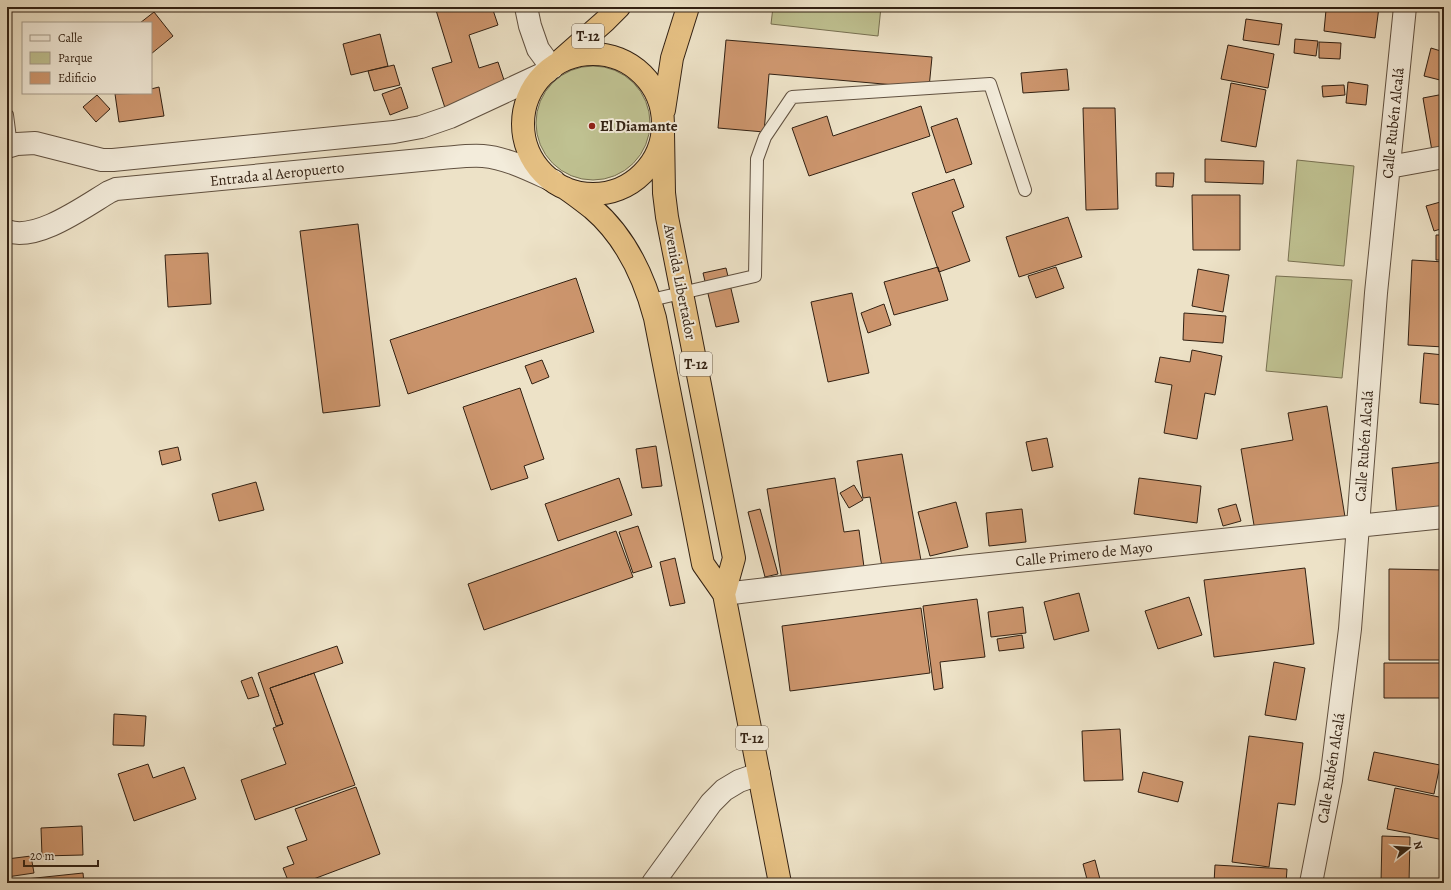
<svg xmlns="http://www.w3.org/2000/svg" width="1451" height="890" font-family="Alegreya,serif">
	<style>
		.park { fill: #bfc191; stroke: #787152 }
		.building { fill: #cd966e; stroke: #322113 }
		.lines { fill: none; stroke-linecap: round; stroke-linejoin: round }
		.service-casing { stroke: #615140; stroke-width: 14 }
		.minor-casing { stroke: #615140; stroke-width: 24 }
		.trunk-casing { stroke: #322113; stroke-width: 24 }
		.service { stroke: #f3ecdb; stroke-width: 12 }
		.minor { stroke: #f3ecdb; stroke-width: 22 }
		.trunk { stroke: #e6c184; stroke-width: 22 }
		.poi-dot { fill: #8f2418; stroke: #f3ecdb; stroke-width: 1.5 }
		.labels { text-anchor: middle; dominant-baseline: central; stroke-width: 4; stroke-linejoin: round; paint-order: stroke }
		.shield { fill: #f3ecdb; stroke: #6c5e4f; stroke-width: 1 }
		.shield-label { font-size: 14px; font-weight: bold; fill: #322113 }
		.street-label { font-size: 15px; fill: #322113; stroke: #f3ecdb }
		.poi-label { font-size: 15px; font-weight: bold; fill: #322113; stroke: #f3ecdb; text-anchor: start }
	</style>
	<rect width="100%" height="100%" fill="#ede2c7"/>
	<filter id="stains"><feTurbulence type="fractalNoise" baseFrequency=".005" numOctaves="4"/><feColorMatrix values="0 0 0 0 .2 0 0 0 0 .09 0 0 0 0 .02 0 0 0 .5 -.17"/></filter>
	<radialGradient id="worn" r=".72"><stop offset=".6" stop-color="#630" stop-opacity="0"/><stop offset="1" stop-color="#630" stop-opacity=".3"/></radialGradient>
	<path class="park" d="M 773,7 L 881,7 L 878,36 L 771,24 Z
		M536 123a57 57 0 1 1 114 0a57 57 0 1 1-114 0Z
		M 1297,160 L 1354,166 L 1344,266 L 1288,261 Z
		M 1276,276 L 1352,280 L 1342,378 L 1266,371 Z"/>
	<path class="building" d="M 435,7 L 492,7 L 498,25 L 469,35 L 479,68 L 498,62 L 508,92 L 446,111 L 432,68 L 452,62 Z
		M 1309,7 L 1379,7 L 1375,38 L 1324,31 L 1326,10 Z
		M 154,12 L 173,36 L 151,54 L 151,23 L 140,23 Z
		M 1246,19 L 1282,24 L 1279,45 L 1243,40 Z
		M 380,34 L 388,66 L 351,75 L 343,44 Z
		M 1295,39 L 1318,41 L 1316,56 L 1294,53 Z
		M 726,40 L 932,57 L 929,88 L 769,74 L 764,132 L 718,128 Z
		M 1319,42 L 1341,43 L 1340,59 L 1319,58 Z
		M 1228,45 L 1274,54 L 1268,88 L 1221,79 Z
		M 1431,48 L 1444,52 L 1444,81 L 1424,76 Z
		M 394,65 L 400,85 L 374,91 L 368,71 Z
		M 1067,69 L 1069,90 L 1023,93 L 1021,73 Z
		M 1348,82 L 1368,85 L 1366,105 L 1346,103 Z
		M 1231,83 L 1266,90 L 1256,147 L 1221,141 Z
		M 1344,85 L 1345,95 L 1323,97 L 1322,86 Z
		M 159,87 L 164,116 L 119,122 L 115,94 L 151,93 L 151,89 Z
		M 401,87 L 408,108 L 390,115 L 382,94 Z
		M 1444,94 L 1444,149 L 1432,151 L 1423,98 Z
		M 97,95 L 110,109 L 96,122 L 83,107 Z
		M 921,106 L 930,136 L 809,176 L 792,128 L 827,116 L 833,136 Z
		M 1083,108 L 1115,108 L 1118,209 L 1086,210 Z
		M 957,118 L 972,164 L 946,173 L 931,127 Z
		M 1205,159 L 1264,161 L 1263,184 L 1205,182 Z
		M 1156,173 L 1174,173 L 1173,187 L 1156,186 Z
		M 954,179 L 964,207 L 952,212 L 970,261 L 939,272 L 912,193 Z
		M 1192,195 L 1240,195 L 1240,250 L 1193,250 Z
		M 1444,201 L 1444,228 L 1434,231 L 1426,206 Z
		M 1068,217 L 1082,257 L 1019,277 L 1006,237 Z
		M 358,224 L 380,406 L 323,413 L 300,231 Z
		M 1436,235 L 1444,235 L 1444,260 L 1436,260 Z
		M 208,253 L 211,304 L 168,307 L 165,255 Z
		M 1412,260 L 1444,262 L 1444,347 L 1408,345 Z
		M 938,267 L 948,300 L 894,315 L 884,282 Z
		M 1056,267 L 1064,288 L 1036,298 L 1028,276 Z
		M 726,268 L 739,322 L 716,327 L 703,273 Z
		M 1198,269 L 1229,275 L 1223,312 L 1192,306 Z
		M 576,278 L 594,332 L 408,394 L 390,340 Z
		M 852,293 L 869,373 L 828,382 L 811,302 Z
		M 884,304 L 891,325 L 868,333 L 861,313 Z
		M 1184,313 L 1226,316 L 1223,343 L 1183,340 Z
		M 1192,350 L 1222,356 L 1215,395 L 1205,393 L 1197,439 L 1164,433 L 1172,385 L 1155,382 L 1160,357 L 1190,362 Z
		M 1424,353 L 1444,355 L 1444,405 L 1420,403 Z
		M 542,360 L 549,377 L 532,384 L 525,366 Z
		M 520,388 L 544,459 L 524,466 L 528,478 L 491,490 L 463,407 Z
		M 1327,406 L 1345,517 L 1255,531 L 1241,449 L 1293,440 L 1288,413 Z
		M 1047,438 L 1053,467 L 1032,471 L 1026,442 Z
		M 656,446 L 662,486 L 642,488 L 636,449 Z
		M 178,447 L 181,460 L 162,465 L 159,451 Z
		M 902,454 L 922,566 L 883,573 L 870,497 L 863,498 L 857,461 Z
		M 1444,462 L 1444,511 L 1397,516 L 1392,468 Z
		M 619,478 L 632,515 L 558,541 L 545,504 Z
		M 835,478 L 844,532 L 859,530 L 864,567 L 782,580 L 767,489 Z
		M 1139,478 L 1201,486 L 1197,523 L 1134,514 Z
		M 256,482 L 264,510 L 219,521 L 212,494 Z
		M 854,485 L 863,500 L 849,508 L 840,493 Z
		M 956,502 L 968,547 L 930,556 L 918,512 Z
		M 1236,504 L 1241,521 L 1223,526 L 1218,509 Z
		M 760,509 L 778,574 L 765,577 L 748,512 Z
		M 1022,509 L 1026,542 L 989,546 L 986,513 Z
		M 638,526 L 652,567 L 633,573 L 619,532 Z
		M 616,531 L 633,577 L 484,630 L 468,584 Z
		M 675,558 L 685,603 L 670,606 L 660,562 Z
		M 1305,568 L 1314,644 L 1214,657 L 1204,580 Z
		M 1389,569 L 1444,570 L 1444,660 L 1389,660 Z
		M 1079,593 L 1089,631 L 1054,640 L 1044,602 Z
		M 1189,597 L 1202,635 L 1158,649 L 1145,611 Z
		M 977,599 L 985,657 L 940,662 L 943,688 L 934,690 L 923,606 Z
		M 1023,607 L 1026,633 L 991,637 L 988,612 Z
		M 921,608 L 930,673 L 790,691 L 782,626 Z
		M 1022,635 L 1024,648 L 999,651 L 997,639 Z
		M 337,646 L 343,663 L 270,688 L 283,724 L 276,726 L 258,673 Z
		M 1274,662 L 1305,668 L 1296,720 L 1265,715 Z
		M 1384,663 L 1444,663 L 1444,698 L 1384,698 Z
		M 314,673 L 355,785 L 255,820 L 241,780 L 286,764 L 273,728 L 283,724 L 270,688 Z
		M 252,677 L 259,696 L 248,699 L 241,681 Z
		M 114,714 L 146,716 L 144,746 L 113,745 Z
		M 1120,729 L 1123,780 L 1084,781 L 1082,731 Z
		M 1249,736 L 1303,743 L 1295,805 L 1278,803 L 1269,867 L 1232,862 Z
		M 1374,752 L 1440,765 L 1434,794 L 1368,780 Z
		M 148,764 L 153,778 L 184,767 L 196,799 L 134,821 L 118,774 Z
		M 1143,772 L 1183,782 L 1178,802 L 1138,792 Z
		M 356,787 L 380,854 L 303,883 L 289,883 L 283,868 L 294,864 L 287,847 L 307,840 L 295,809 Z
		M 1395,788 L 1444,798 L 1444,840 L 1387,829 Z
		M 82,826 L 83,855 L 42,856 L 41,828 Z
		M 1382,836 L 1410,837 L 1409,883 L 1381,883 Z
		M 31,856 L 34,873 L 7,877 L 7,859 Z
		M 1095,860 L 1101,883 L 1088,883 L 1083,864 Z
		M 1215,865 L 1287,869 L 1286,883 L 1214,883 Z
		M 83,873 L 84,883 L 7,883 L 7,881 Z"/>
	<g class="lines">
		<defs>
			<path id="service" d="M 7,115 L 11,146
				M 651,300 L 755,276 L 757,159 L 765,137 L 792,97 L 990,84 L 1025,190"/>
			<path id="minor" d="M 526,7 L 530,26 L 538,49 L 552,68
				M 7,147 L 17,144 L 35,143 L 102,160 L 113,160 L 394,132 L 421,127 L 450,117 L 547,72
				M 1389,167 L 1444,157
				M 7,231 C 36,242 84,207 109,192 L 116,189 L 442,158 C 456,157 469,155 483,156 C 507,158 532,171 554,181
				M 724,594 L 883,575 L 1444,517
				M 653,883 L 711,803 L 724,790 L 739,781 L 759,774
				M 1311,883 L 1331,780 L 1350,629 L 1376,293 L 1405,7"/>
			<path id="trunk" d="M523 124a70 70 0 1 1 140 0a70 70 0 1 1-140 0Z
				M 562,59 L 605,21 L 619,7
				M 664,110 L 672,58 L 688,7
				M 663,132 L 664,193 L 667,217 L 734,558 L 724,594
				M 565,188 C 574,194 583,201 592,208 C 626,237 644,276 655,318 L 703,564 L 724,594 L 780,883"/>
		</defs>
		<use href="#service" class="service-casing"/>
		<use href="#minor" class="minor-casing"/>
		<use href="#trunk" class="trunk-casing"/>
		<use href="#service" class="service"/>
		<use href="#minor" class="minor"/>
		<use href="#trunk" class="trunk"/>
	</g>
	<circle class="poi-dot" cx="592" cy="126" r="4"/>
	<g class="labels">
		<g class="shield">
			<rect x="572" y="24" width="32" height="24" rx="3"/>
			<rect x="680" y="352" width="32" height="24" rx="3"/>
			<rect x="736" y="726" width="32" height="24" rx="3"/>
		</g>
		<g class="shield-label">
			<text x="588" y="36">T-12</text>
			<text x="696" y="364">T-12</text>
			<text x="752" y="738">T-12</text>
		</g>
		<g class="street-label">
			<text transform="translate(1393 123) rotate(-84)">Calle Rubén Alcalá</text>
			<text transform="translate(277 174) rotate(-6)">Entrada al Aeropuerto</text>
			<text transform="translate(680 282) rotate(79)">Avenida Libertador</text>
			<text transform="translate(1364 446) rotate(-86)">Calle Rubén Alcalá</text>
			<text transform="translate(1084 554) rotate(-6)">Calle Primero de Mayo</text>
			<text transform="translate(1331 768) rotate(-81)">Calle Rubén Alcalá</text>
		</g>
		<g class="poi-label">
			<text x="600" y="126">El Diamante</text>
		</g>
	</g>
	<rect width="1451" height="890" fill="none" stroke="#ede2c7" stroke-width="24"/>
	<rect x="8" y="8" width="1435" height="874" fill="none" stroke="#322113" stroke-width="2"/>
	<rect x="12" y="12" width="1427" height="866" fill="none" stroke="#322113"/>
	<rect x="22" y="22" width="130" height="72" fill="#f3ecdb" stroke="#a69b8b"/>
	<rect x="30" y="35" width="20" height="6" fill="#f3ecdb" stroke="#a69b8b"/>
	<text x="58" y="42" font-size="12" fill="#322113">Calle</text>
	<rect x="30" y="52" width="20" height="12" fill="#bfc191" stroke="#a69b8b"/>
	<text x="58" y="62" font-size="12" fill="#322113">Parque</text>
	<rect x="30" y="72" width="20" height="12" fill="#cd966e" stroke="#a69b8b"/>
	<text x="58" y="82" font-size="12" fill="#322113">Edificio</text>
	<g transform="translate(1409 848) rotate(73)" stroke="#f3ecdb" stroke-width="3" paint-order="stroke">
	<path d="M0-3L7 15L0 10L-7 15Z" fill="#322113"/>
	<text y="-6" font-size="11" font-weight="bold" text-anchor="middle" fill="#322113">N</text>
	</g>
	<path d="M24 860v6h74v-6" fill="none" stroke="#322113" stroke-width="2"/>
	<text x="30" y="860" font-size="12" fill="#322113" stroke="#f3ecdb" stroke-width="3" paint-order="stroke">20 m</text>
	<rect width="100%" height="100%" filter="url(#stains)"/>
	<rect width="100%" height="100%" fill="url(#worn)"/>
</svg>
